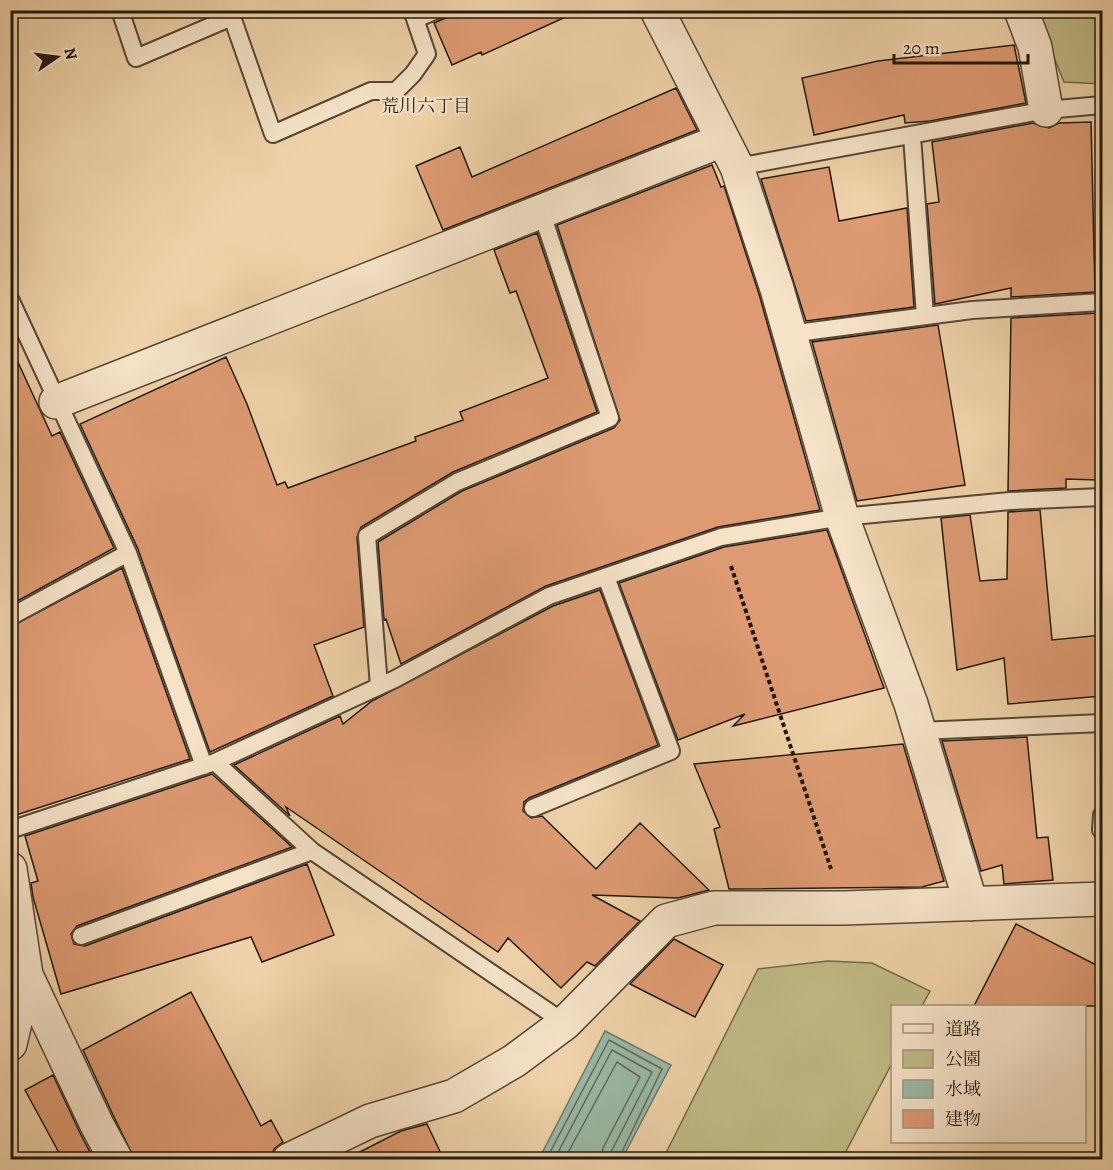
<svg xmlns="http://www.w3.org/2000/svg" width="1113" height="1170" font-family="Alegreya,'Noto Serif JP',serif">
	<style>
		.green { fill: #c0ba84; stroke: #706a4a; stroke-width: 1.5 }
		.water { fill: #9ab8a6; stroke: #6a786a; stroke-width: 1.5 }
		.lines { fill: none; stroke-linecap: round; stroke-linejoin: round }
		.shore { stroke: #5e685a; stroke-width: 1.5 }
		.building { fill: #de9b73; stroke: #21190f; stroke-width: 1.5 }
		.lane-casing { stroke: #544736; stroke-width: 20 }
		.street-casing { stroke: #544736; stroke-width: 36 }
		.path { stroke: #21190f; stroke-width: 4; stroke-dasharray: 4.5 3; stroke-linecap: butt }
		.lane { stroke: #f5e2c7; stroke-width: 16 }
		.street { stroke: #f5e2c7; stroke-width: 33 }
		.labels { text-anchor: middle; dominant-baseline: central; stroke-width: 4.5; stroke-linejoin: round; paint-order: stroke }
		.neighbourhood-label { font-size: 18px; fill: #21190f; stroke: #f5e2c7 }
	</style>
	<rect width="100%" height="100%" fill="#efd2a9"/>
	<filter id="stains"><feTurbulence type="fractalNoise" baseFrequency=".00333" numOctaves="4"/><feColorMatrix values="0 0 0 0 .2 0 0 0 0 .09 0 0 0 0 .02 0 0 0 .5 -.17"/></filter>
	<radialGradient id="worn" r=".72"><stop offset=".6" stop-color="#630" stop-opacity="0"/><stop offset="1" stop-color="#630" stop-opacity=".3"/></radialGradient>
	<path class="green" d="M 1035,11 L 1102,11 L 1102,84 L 1064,82 Z
		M 828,961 L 872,963 L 930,991 L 922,1006 L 892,1006 L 892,1063 L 842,1159 L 663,1159 L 758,969 Z"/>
	<path class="water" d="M 605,1031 L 671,1065 L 622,1159 L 539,1159 Z"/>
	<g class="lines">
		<path class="shore" d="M 546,1160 L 609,1040 L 662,1069 L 618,1160
			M 554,1160 L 612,1050 L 652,1072 L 611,1152 L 610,1160
			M 564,1160 L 617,1062 L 640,1077 L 603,1148 L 601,1160"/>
	</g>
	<path class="building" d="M 464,10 L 581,10 L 482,55 L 481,52 L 452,65 L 434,23 Z
		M 1014,45 L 1026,103 L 930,121 L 905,123 L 904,115 L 814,135 L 802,78 L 878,61 Z
		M 676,88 L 697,130 L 443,230 L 416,166 L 460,147 L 472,177 Z
		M 1091,122 L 1095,292 L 1011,297 L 1011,288 L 935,304 L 927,204 L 939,202 L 932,142 L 1033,123 L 1049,128 L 1059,123 Z
		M 712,165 L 721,187 L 724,186 L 759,294 L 820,510 L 718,527 L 546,586 L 401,664 L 386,619 L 384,620 L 378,542 L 462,491 L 614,428 L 620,420 L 557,225 Z
		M 829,167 L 839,221 L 907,208 L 914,307 L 806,321 L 761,179 Z
		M 537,233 L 597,412 L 453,472 L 361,527 L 357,537 L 364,627 L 314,645 L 333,696 L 210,752 L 138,549 L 80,424 L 226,357 L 247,404 L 277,485 L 285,482 L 288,488 L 416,441 L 415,437 L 463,420 L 460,412 L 548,378 L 516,291 L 510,293 L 494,250 Z
		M 1099,313 L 1099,378 L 1102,378 L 1102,426 L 1099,426 L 1098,480 L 1066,479 L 1066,488 L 1008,491 L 1011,318 Z
		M 938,325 L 965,485 L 857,501 L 812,342 Z
		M 10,345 L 52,436 L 60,432 L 114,548 L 10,605 Z
		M 1040,510 L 1052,640 L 1102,635 L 1102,696 L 1008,704 L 1004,658 L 957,670 L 941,518 L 970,515 L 980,581 L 1007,579 L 1008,512 Z
		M 827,530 L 884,688 L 733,726 L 745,714 L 678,740 L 619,583 L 724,547 Z
		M 122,568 L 190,759 L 10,817 L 10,627 Z
		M 600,590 L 658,745 L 529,798 L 524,802 L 523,811 L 531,818 L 542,816 L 596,869 L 640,823 L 709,890 L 678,898 L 592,895 L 640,921 L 595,966 L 587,962 L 561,988 L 508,938 L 498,952 L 286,807 L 290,816 L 234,765 L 340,716 L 343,724 L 372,701 L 553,606 Z
		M 1027,737 L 1037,838 L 1048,837 L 1053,880 L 1004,884 L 1002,865 L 981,871 L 942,741 Z
		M 903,744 L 944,881 L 922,887 L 729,889 L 714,829 L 720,827 L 694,764 Z
		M 212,774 L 292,847 L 77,926 L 71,934 L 74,944 L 85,946 L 307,864 L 334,935 L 262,962 L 251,937 L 61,994 L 33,897 L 31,883 L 38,881 L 25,836 Z
		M 1016,924 L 1102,968 L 1102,1006 L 974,1006 Z
		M 674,939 L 723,965 L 695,1017 L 630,984 Z
		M 191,992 L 261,1126 L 271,1120 L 283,1142 L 274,1149 L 270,1160 L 135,1160 L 114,1117 L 83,1050 Z
		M 53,1075 L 80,1133 L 94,1160 L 63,1160 L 25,1090 Z
		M 427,1124 L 444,1160 L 344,1160 L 401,1131 Z"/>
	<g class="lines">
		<defs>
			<path id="lane" d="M 120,10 L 136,58 L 232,17 L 273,134 L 371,91 L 396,91 L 413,74 L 427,54 L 412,10
				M 416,19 L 437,10
				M 912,136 L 925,316
				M 737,167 L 1046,110 L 1102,105
				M 10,299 L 128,553 L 204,766
				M 789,334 L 972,310 L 1102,302
				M 10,617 L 128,553
				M 379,686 L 367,536 L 457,482 L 610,418 L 541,211
				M 919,731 L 1102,723
				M 215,762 L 312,851 L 565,1023
				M 533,808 L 671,751 L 606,577
				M 10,830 L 215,762 L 395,679 L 549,596 L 721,537 L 842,517 L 1010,501 L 1102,497
				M 1101,830 L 1102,815
				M 81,936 L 312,851"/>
			<path id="street" d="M 657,10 L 737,167 L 777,289 L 842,517 L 911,704 L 971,904
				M 1021,10 L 1035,47 L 1046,110
				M 56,402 L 723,140
				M 10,869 L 26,975 L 10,1044
				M 26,975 L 97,1125 L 116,1160
				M 289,1160 L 370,1121 L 454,1096 L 514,1061 L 565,1023 L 666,921 L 714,908 L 844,908 L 1102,899"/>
		</defs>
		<use href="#lane" class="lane-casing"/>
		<use href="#street" class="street-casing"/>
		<path class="path" d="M 731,566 L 831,869"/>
		<use href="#lane" class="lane"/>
		<use href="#street" class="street"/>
	</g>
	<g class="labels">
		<g class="neighbourhood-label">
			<text x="426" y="106">荒川六丁目</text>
		</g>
	</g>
	<rect width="1113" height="1170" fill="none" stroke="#efd2a9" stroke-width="36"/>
	<rect x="12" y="12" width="1089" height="1146" fill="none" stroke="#21190f" stroke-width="3"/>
	<rect x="18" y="18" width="1077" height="1134" fill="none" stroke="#21190f" stroke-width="1.5"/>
	<rect x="891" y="1005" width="195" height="138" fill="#f5e2c7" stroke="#a0927d" stroke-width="1.5"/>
	<rect x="903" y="1024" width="30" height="9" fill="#f5e2c7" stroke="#a0927d" stroke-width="1.5"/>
	<text x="945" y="1035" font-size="18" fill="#21190f">道路</text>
	<rect x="903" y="1050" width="30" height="18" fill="#c0ba84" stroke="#a0927d" stroke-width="1.5"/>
	<text x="945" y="1065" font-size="18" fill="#21190f">公園</text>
	<rect x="903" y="1080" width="30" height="18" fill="#9ab8a6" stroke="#a0927d" stroke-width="1.5"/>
	<text x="945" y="1095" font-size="18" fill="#21190f">水域</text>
	<rect x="903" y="1110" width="30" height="18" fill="#de9b73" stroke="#a0927d" stroke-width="1.5"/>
	<text x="945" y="1125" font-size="18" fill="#21190f">建物</text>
	<g transform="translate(57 57) rotate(76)" stroke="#f5e2c7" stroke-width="4.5" paint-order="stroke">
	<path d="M0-4.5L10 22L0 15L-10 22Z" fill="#21190f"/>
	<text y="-9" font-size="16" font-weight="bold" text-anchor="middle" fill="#21190f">N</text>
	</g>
	<path d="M894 54v9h134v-9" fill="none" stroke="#21190f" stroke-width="3"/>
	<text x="903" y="54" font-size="18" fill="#21190f" stroke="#f5e2c7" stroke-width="4.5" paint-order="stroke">20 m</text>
	<rect width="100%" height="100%" filter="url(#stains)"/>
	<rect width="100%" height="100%" fill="url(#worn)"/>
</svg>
